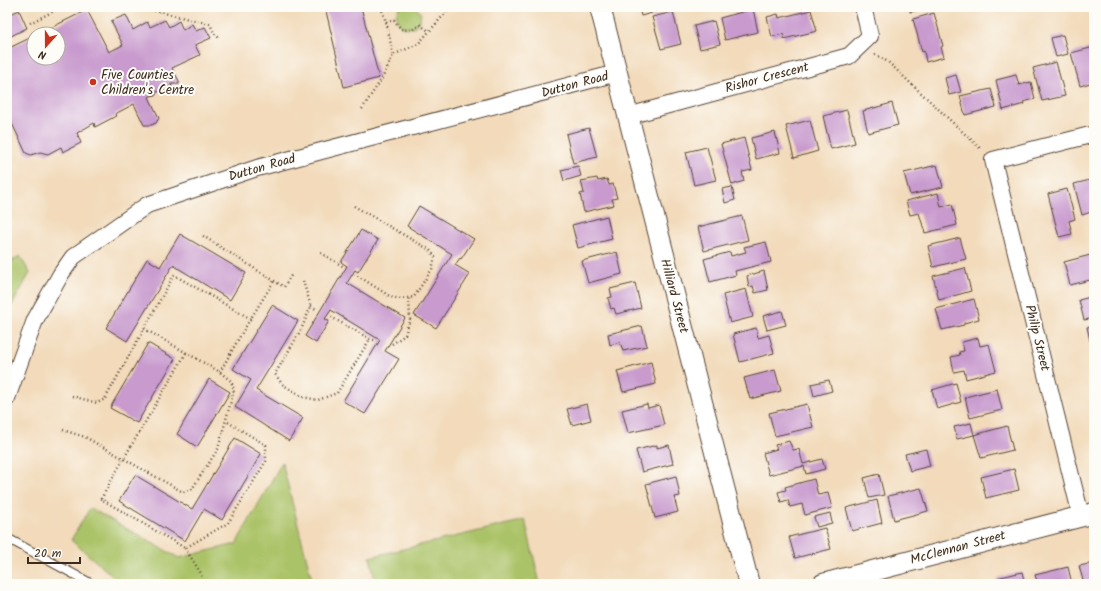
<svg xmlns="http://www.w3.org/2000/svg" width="1101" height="591" font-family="Kalam,sans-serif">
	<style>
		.green { fill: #abc368; stroke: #737643 }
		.building { fill: #c89ace }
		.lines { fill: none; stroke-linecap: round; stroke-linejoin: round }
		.service-casing { stroke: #564435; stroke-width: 10 }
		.minor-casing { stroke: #564435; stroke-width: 18 }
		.tertiary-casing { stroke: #564435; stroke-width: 22 }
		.path { stroke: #564435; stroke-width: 2.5; stroke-dasharray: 1 3; stroke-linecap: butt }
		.service { stroke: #fff; stroke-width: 8 }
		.minor { stroke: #fff; stroke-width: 16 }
		.tertiary { stroke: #fff; stroke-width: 20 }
		.poi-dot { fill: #c8321e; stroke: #fdfcf7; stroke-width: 1.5 }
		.labels { text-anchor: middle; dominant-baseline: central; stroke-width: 4; stroke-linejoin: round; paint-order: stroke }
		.poi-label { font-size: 13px; fill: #3b2a1e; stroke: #fdfcf7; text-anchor: start }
		.street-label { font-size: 13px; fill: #3b2a1e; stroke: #fdfcf7 }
	</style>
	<rect width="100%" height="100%" fill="#fdfcf7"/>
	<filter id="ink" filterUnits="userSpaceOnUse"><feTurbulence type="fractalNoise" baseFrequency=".025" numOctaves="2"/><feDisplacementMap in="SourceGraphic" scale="8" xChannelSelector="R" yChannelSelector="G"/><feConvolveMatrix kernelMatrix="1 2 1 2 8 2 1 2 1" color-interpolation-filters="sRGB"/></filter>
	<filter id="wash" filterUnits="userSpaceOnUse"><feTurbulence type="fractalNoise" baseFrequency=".012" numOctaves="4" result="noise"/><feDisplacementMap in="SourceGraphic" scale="16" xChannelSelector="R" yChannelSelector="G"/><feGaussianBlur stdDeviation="0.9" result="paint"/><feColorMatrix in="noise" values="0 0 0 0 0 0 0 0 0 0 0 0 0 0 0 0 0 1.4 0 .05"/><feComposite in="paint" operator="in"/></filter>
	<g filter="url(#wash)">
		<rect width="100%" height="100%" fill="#f2daba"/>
		<path class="green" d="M 400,7 L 416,7 L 421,14 C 418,27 414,30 401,27 C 396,20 394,14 400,7 Z
			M 20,256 L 30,273 L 7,314 L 7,264 Z
			M 282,462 L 313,584 L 122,584 L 71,540 L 90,508 L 179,558 L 236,544 Z
			M 525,520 L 540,584 L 376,584 L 370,557 Z"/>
		<g id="blocks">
			<path class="building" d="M 325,7 L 361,7 L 379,78 L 344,87 Z
				M 639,7 L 650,7 L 652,13 L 641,16 Z
				M 909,7 L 929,7 L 929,8 L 910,12 Z
				M 753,9 L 758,32 L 725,40 L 720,18 Z
				M 19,10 L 27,28 L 7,38 L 7,16 Z
				M 87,10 L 109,52 L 123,45 L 111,21 L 126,15 L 133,30 L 147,22 L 150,27 L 165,20 L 169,27 L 179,21 L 183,30 L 192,24 L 196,31 L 205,27 L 211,38 L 195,45 L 200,55 L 172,68 L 179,81 L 179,84 L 171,84 L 172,87 L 163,87 L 164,91 L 156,92 L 156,95 L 150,96 L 149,97 L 159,118 L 156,123 L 151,125 L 144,125 L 134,104 L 115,114 L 116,116 L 95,127 L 94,123 L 77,133 L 81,143 L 63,152 L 61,147 L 48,154 L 40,152 L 31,155 L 26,153 L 9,117 L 11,113 L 7,112 L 7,49 L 34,36 L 34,58 L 58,58 L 58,34 L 38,34 Z
				M 811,10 L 817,31 L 784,39 L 783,34 L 772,37 L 767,17 L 778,14 L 779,18 Z
				M 673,12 L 681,44 L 661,49 L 652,17 Z
				M 934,13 L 943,46 L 941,47 L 944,57 L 926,62 L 924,51 L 922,52 L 913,19 Z
				M 714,21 L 720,44 L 700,49 L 694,26 Z
				M 1063,35 L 1068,54 L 1056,57 L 1051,38 Z
				M 1094,47 L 1094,82 L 1080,86 L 1071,53 Z
				M 1056,62 L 1065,96 L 1042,101 L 1033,68 Z
				M 956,75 L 961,92 L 949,95 L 945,78 Z
				M 1016,75 L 1019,85 L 1031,82 L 1035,99 L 1023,102 L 1024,104 L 1003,110 L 996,80 Z
				M 991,89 L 996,107 L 965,115 L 960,96 Z
				M 892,103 L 898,125 L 868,133 L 863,111 Z
				M 847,110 L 855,143 L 831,149 L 823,116 Z
				M 810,120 L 818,151 L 794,158 L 786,126 Z
				M 589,128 L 597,157 L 573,163 L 566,134 Z
				M 775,132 L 780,153 L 756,159 L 751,138 Z
				M 744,138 L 752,170 L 742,172 L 744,181 L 732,185 L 721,144 Z
				M 707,147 L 716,180 L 694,185 L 686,152 Z
				M 937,165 L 943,187 L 910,195 L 904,173 Z
				M 578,166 L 581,176 L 564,181 L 561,170 Z
				M 597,178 L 598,181 L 607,179 L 609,185 L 613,184 L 617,198 L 612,199 L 614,205 L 584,212 L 580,194 L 584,193 L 581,181 Z
				M 1094,179 L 1094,211 L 1082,215 L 1074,184 Z
				M 732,187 L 735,200 L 725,203 L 722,189 Z
				M 1067,189 L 1075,219 L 1069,221 L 1072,234 L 1059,237 L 1048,194 Z
				M 938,193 L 941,207 L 952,204 L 957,225 L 925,233 L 919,213 L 910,215 L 906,201 Z
				M 419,206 L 474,239 L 461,259 L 460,258 L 455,265 L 470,274 L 436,328 L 414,315 L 452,254 L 407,226 Z
				M 607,216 L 612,239 L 578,248 L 572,225 Z
				M 742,216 L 748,240 L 704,251 L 698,227 Z
				M 361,230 L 378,240 L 358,272 L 355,270 L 347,283 L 405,318 L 385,351 L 399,359 L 365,414 L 343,401 L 380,340 L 331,310 L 325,319 L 329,321 L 316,343 L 305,336 L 347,266 L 341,262 Z
				M 180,234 L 246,273 L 230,300 L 173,265 L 127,341 L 106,328 L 147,259 L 160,267 Z
				M 960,238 L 966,259 L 933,267 L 928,246 Z
				M 766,242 L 771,262 L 735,271 L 736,275 L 710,282 L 704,259 L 730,252 L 731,256 L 746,252 L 744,247 Z
				M 617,252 L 622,274 L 588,283 L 582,261 Z
				M 1094,254 L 1094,279 L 1070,285 L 1064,262 Z
				M 965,268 L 971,291 L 939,300 L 933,276 Z
				M 764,271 L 768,290 L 755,293 L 753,286 L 749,287 L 747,276 Z
				M 635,283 L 641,308 L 616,314 L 614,308 L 611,309 L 608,298 L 612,297 L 610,289 Z
				M 746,289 L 753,317 L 730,323 L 723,295 Z
				M 1094,296 L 1094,318 L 1084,320 L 1079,300 Z
				M 974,299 L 979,319 L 964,323 L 964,325 L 942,330 L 936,309 Z
				M 272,305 L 298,321 L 256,390 L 303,418 L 289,441 L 235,407 L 251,380 L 233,369 Z
				M 782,311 L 786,325 L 767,330 L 763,316 Z
				M 642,326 L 647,346 L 623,351 L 620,342 L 610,345 L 608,334 Z
				M 1094,326 L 1094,353 L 1093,353 L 1087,327 Z
				M 756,328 L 758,338 L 769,335 L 774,353 L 740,362 L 733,334 Z
				M 978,338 L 980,346 L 989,344 L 996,371 L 966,379 L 964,370 L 954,372 L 951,357 L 960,355 L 959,352 L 964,351 L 962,342 Z
				M 148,343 L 175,359 L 137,423 L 110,408 Z
				M 651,362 L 656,384 L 623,392 L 617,371 Z
				M 775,370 L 781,391 L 750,399 L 744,378 Z
				M 209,379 L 230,392 L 197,447 L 177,434 Z
				M 829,380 L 832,391 L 814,396 L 811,384 Z
				M 956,383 L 961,402 L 937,409 L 932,390 Z
				M 997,389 L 1002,410 L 970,418 L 965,397 Z
				M 587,404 L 591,420 L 572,425 L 567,409 Z
				M 647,404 L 648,408 L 659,405 L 664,425 L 628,433 L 622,410 Z
				M 807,404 L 813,427 L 775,436 L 769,413 Z
				M 971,423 L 974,435 L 957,439 L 954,427 Z
				M 1007,426 L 1013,450 L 981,458 L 974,435 Z
				M 235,438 L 261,454 L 222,520 L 204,509 L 185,541 L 119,501 L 135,475 L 192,509 Z
				M 789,441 L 793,450 L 799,449 L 803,464 L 822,459 L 825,469 L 806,474 L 804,466 L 769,475 L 763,453 L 777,449 L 775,445 Z
				M 657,445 L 657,448 L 669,445 L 673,464 L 642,472 L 636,450 Z
				M 926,449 L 930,466 L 910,471 L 905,454 Z
				M 1014,469 L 1019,490 L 986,498 L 981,477 Z
				M 879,474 L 884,495 L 869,498 L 864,478 Z
				M 676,476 L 680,496 L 674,497 L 678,512 L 655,518 L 646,484 Z
				M 814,479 L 818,495 L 828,493 L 832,508 L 805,515 L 802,504 L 790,507 L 788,500 L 781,502 L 778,492 L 786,490 L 785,487 Z
				M 921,488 L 928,511 L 894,520 L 888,496 Z
				M 877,500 L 882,523 L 852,531 L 846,508 Z
				M 830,513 L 832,523 L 817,527 L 814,517 Z
				M 825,528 L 831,549 L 795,558 L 789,537 Z
				M 1094,563 L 1094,584 L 1084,584 L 1079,566 Z
				M 1068,567 L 1072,584 L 1038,584 L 1035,575 Z
				M 1022,572 L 1025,584 L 999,584 L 997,578 Z"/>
		</g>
	</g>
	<g filter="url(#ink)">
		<use href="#blocks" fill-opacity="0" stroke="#564435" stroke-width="1"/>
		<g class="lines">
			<defs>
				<path id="service" d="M 7,538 L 92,584"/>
				<path id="minor" d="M 628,116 L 849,56 L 870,36 L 863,7
					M 7,398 L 35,320 L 61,274 L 73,257 L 147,205 L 257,168 L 617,73
					M 1081,516 L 993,160 L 1094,134"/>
				<path id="tertiary" d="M 600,7 L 749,584
					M 823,584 L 1094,513"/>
			</defs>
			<use href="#service" class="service-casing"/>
			<use href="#minor" class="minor-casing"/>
			<use href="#tertiary" class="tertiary-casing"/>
			<path class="path" d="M 139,7 L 210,24 L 214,33 L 220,39
				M 381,7 L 387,25 L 393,55
				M 386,22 L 394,20 L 401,29 L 412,30 L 420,25 L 429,31
				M 30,23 L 62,7
				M 875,54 L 888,62 L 981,149
				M 362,109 L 383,77 L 393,55 L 418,44 L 451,7
				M 354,206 L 430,250 L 435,257 L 432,269 L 414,297 L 401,299 L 391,297 L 355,274
				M 203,236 L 284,287 L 292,274
				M 321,253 L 344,267
				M 303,281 L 311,306 L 301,330 L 275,374 L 282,384 L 303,397 L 318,400 L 337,393 L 370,339
				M 311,306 L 316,309
				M 331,317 L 370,339 L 377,341
				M 392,344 L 405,335 L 410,319 L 409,297
				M 186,353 L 124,458 L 101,499 L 185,548 L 228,523 L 266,461 L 266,445 L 226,421
				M 220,372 L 243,331 L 274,281
				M 72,396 L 97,403 L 105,399 L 174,275 L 251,319
				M 63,430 L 85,437 L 183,492 L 192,489 L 218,449 L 234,390 L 231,381 L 220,372 L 143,328
				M 185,548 L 200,572 L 204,584"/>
			<use href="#service" class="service"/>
			<use href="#minor" class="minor"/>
			<use href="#tertiary" class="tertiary"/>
		</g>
	</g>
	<circle class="poi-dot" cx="93" cy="82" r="4"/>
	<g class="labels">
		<g class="poi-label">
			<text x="101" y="75">Five Counties<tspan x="101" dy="15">Children's Centre</tspan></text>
		</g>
		<g class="street-label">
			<text transform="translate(767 78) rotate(-15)">Rishor Crescent</text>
			<text transform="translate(575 85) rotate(-15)">Dutton Road</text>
			<text transform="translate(262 168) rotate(-16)">Dutton Road</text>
			<text transform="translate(674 296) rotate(75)">Hilliard Street</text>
			<text transform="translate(1037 338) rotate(76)">Philip Street</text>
			<text transform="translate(958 548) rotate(-15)">McClennan Street</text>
		</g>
	</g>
	<rect width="1101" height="591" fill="none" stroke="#fdfcf7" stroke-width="24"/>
	<g transform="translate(46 46) rotate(201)"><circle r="19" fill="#fdfcf7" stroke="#afa8a0"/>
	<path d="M0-3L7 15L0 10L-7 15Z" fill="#c8321e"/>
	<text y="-6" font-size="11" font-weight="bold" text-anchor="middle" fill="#3b2a1e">N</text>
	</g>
	<path d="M28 557v6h52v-6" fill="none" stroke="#3b2a1e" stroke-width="2"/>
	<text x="34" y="557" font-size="12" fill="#3b2a1e" stroke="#fdfcf7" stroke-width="3" paint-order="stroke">20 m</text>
</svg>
